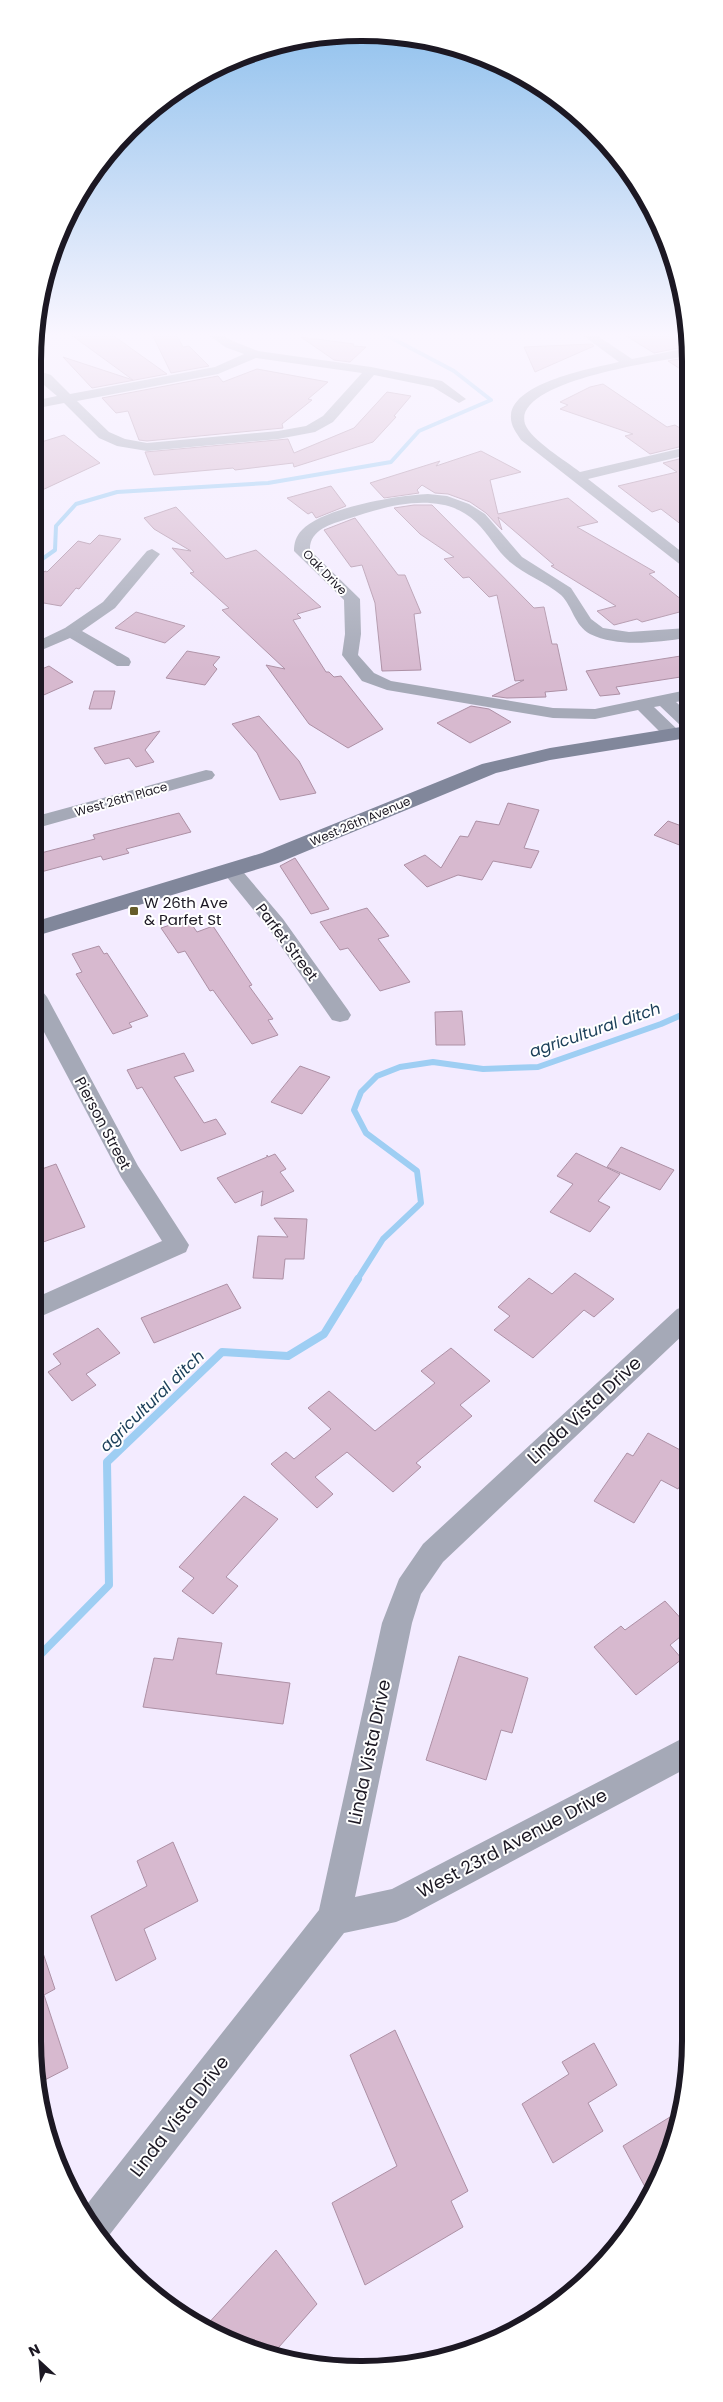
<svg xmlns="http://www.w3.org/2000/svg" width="723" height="2402" font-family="Poppins,sans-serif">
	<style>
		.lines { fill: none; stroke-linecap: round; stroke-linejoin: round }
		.stream-far2 { stroke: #9ecef3; stroke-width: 4 }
		.stream-far1 { stroke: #9ecef3; stroke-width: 6 }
		.stream { stroke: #9ecef3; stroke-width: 8 }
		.building { fill: #d7b9cf; stroke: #ad90a5 }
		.street { fill: #a5a9b7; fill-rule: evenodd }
		.secondary { fill: #81879b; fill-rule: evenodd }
		.poi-dot { fill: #665d29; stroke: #fff; stroke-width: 2 }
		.labels { text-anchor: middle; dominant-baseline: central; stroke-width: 4; stroke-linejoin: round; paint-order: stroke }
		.far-street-label { font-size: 12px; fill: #1c1823; stroke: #fff }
		.poi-label { font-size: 15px; fill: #1c1823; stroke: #fff; text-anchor: start }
		.street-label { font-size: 15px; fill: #1c1823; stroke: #fff }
		.water-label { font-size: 16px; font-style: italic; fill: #1d405a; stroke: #fff }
		.near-street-label { font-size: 18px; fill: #1c1823; stroke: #fff }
		.rim { fill: none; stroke: #1c1823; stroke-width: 6 }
	</style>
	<rect width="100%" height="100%" fill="#f3ebff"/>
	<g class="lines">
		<path class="stream-far2" d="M 38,562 L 55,550 L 56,526 L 76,504 L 117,492 L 268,483 L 391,462 L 419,431 L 491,400 L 454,371 L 384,334"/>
		<path class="stream-far1" d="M 357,1280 L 383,1239 L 421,1203 L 417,1171 L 366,1133 L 354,1110 L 361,1092 L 377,1076 L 400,1067 L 433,1062 L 483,1069 L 538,1067 L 661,1024 L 686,1013"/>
		<path class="stream" d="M 34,1657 L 39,1656 L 109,1585 L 107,1462 L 222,1352 L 288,1356 L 324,1334 L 358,1279"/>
	</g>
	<path class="building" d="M 70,334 L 111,334 L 167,374 L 92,388 L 63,357 L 133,380 Z
		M 152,334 L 176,334 L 183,347 L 189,346 L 209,366 L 171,373 Z
		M 623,334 L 667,334 L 688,346 L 654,353 Z
		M 301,337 L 354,344 L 353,346 L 366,347 L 350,362 L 334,360 Z
		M 592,344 L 594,346 L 535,372 L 524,347 Z
		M 688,358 L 688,374 L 668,361 L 673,360 Z
		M 257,369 L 328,382 L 308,399 L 312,400 L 282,424 L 283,428 L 147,441 L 139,440 L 128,411 L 116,413 L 102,398 L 218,376 L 223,382 Z
		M 603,384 L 667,427 L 675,425 L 688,433 L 687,445 L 650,454 L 625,436 L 633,434 L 560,409 L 568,405 L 560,402 L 590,387 Z
		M 387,392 L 411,396 L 394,416 L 396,417 L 373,442 L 294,467 L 293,463 L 235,470 L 233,468 L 154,475 L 145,452 L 288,439 L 294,453 L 354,428 Z
		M 64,435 L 100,463 L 38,492 L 38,443 Z
		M 481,451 L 521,472 L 490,480 L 498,514 L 568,498 L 598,522 L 577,527 L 655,572 L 649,574 L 687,604 L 687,610 L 642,622 L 637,619 L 614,625 L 597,611 L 616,606 L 551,566 L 554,565 L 498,517 L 502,530 L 486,513 L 470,502 L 448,494 L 435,493 L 422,485 L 417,490 L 419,493 L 384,498 L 370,483 L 440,461 L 436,466 Z
		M 687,457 L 687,529 L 661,509 L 652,512 L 618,486 L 677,472 L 663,463 Z
		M 331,486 L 346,506 L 316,518 L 312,512 L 308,514 L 287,498 Z
		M 414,505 L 432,505 L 534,608 L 544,607 L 552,644 L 557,644 L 567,690 L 545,692 L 546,697 L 507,698 L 492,696 L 524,680 L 515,681 L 497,595 L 489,597 L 469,577 L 463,578 L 444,559 L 454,557 L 420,534 L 394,508 Z
		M 176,507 L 226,559 L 256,550 L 321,607 L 297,614 L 301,618 L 293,620 L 326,672 L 329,672 L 334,677 L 341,676 L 383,729 L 348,748 L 309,724 L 266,665 L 285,669 L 222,610 L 229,608 L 190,573 L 194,572 L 172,548 L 191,551 L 154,529 L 144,518 Z
		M 355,518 L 398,575 L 405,575 L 421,613 L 414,614 L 421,670 L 382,671 L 375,603 L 362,565 L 351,567 L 324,530 Z
		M 99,535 L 121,539 L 79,589 L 76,588 L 61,606 L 38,602 L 38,579 L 45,571 L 47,572 L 78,541 L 90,544 Z
		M 136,612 L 185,626 L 165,643 L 115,628 Z
		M 187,651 L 220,657 L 213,665 L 217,669 L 205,685 L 166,678 Z
		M 687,655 L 687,676 L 616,687 L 620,694 L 600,696 L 586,671 Z
		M 49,666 L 73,682 L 37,698 L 37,671 Z
		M 94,691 L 115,691 L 111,709 L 89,709 Z
		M 471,706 L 489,709 L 511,722 L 470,743 L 437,723 Z
		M 259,716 L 299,761 L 316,793 L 280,800 L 257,753 L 232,724 Z
		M 160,731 L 145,750 L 154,762 L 136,767 L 129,758 L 105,764 L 94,748 Z
		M 508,803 L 539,810 L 524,848 L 539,851 L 531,868 L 493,861 L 482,880 L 458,875 L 427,887 L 404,865 L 425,855 L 441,868 L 460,836 L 468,837 L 476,821 L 499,825 Z
		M 179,813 L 191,832 L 126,849 L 129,853 L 103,860 L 101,856 L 37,873 L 37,854 L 95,839 L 93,835 Z
		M 668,821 L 687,828 L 687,848 L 654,835 Z
		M 295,858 L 329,909 L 311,914 L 280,866 Z
		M 367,908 L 389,936 L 378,939 L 410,982 L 380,991 L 348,948 L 340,950 L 320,922 Z
		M 188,919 L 197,932 L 213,926 L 252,985 L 249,986 L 273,1019 L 268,1020 L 278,1035 L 252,1044 L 213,990 L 210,991 L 185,951 L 178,953 L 161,928 Z
		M 99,946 L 104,954 L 107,953 L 148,1016 L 129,1023 L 132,1027 L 113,1034 L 76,974 L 82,972 L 72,954 Z
		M 462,1011 L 465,1045 L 436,1045 L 435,1012 Z
		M 184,1053 L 194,1071 L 174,1077 L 204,1123 L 216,1119 L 226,1134 L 181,1151 L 142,1087 L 137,1089 L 127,1070 Z
		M 300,1066 L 330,1077 L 302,1114 L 271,1102 Z
		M 621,1147 L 674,1170 L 660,1190 L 607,1167 Z
		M 576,1153 L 620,1174 L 598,1201 L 610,1207 L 590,1232 L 550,1212 L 573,1184 L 557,1176 Z
		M 275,1154 L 286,1169 L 280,1172 L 294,1191 L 261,1206 L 263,1191 L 235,1203 L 217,1178 L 267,1157 L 267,1155 L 268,1157 Z
		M 56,1164 L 85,1227 L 35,1245 L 36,1171 Z
		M 274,1218 L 307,1219 L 304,1259 L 285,1259 L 283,1279 L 253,1278 L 258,1236 L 288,1237 Z
		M 575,1273 L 614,1299 L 594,1317 L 584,1310 L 533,1358 L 494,1330 L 510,1316 L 498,1307 L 529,1278 L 552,1294 Z
		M 227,1284 L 241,1308 L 154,1343 L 141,1318 Z
		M 98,1328 L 120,1353 L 86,1374 L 96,1385 L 72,1401 L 48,1372 L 61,1364 L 53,1354 Z
		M 451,1348 L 490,1381 L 460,1405 L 472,1416 L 416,1463 L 421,1467 L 393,1492 L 347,1452 L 315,1477 L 333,1494 L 317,1508 L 271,1464 L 286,1452 L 294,1459 L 331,1429 L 308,1408 L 329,1391 L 375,1431 L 435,1383 L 421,1371 Z
		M 648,1433 L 686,1453 L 685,1477 L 678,1489 L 661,1480 L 634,1523 L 594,1501 L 627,1453 L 633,1456 Z
		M 244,1496 L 278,1519 L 226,1577 L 238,1586 L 213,1614 L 182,1591 L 194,1578 L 179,1567 Z
		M 665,1601 L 685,1623 L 685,1633 L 670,1645 L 682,1659 L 636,1695 L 594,1647 L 621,1626 L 625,1630 Z
		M 178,1638 L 222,1643 L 216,1674 L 290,1683 L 283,1724 L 143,1707 L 154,1658 L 173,1660 Z
		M 459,1656 L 528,1678 L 512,1733 L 501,1730 L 486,1780 L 426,1760 Z
		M 173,1842 L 198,1901 L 144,1929 L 156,1959 L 116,1981 L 91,1916 L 147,1886 L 137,1861 Z
		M 36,1932 L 55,1989 L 44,1995 L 68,2068 L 37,2084 L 32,2040 L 33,1933 Z
		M 395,2030 L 468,2191 L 451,2201 L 463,2227 L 365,2285 L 332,2203 L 397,2166 L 350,2055 Z
		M 594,2043 L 617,2085 L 588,2103 L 603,2131 L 553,2163 L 522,2104 L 569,2074 L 562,2062 Z
		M 683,2109 L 650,2196 L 623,2146 Z
		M 276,2250 L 317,2304 L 271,2356 L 216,2335 L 204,2328 Z"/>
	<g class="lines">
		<path class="street" d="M 207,334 L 221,334 L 233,341 L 258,351 L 371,367 L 442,381 L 466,399 L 459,403 L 433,387 L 374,375 L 333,422 L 315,432 L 278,439 L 147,451 L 117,446 L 99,438 L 64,403 L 38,408 L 38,400 L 57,396 L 38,380 L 39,371 L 51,375 L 70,394 L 215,367 L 244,354 L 225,347 ZM 256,358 L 362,373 L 323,416 L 306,426 L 278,431 L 147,443 L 125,439 L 109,432 L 77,401 L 218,374 Z
			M 581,334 L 595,334 L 632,359 L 688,348 L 688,356 C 660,361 512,381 525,424 C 531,440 566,461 580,472 L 687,447 L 687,455 L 588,479 L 687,556 L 687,568 L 682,566 L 521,440 C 516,432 510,425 511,415 C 514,382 593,368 619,362 Z
			M 428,494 L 447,496 L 469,504 L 485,514 L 522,557 L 571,588 L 591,619 L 603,628 L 629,632 L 687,628 L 687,638 C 656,642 619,648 590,634 C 574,625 573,607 561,595 C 546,582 525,575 510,562 C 496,550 489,534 476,522 C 441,489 387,506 347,519 C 331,524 309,530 310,550 L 360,599 L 361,634 L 358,655 L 374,673 L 391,681 L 553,708 L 595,709 L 687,690 L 687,700 L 676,702 L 687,712 L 687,727 L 681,726 L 660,706 L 654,707 L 679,731 L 682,735 L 679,739 L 667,739 L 638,710 L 595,719 L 553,718 L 387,690 L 362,681 L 342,655 L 345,634 L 344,600 L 297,554 L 294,551 C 294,543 296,536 302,530 C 322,508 399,495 428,494 Z
			M 152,549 L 160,554 L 115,608 L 82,631 L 129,658 L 131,662 L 129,666 L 117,666 L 70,638 L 37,652 L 38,641 L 65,628 L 103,602 L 147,551 Z
			M 206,770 L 212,771 L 215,775 L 212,779 L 37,828 L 37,816 Z
			M 232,865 L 239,867 L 283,919 L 348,1010 L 351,1015 L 348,1020 L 340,1022 L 332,1020 L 269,929 L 222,871 L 225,867 Z
			M 36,990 L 43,992 L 47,997 L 138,1166 L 189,1245 L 186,1252 L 35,1319 L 35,1298 L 162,1241 L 121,1177 L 36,1017 Z
			M 686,1306 L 686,1332 L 443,1562 L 421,1594 L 412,1623 L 355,1897 L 392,1889 L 685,1737 L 685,1769 L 408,1917 L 396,1922 L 344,1933 L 107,2238 L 103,2240 L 84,2208 L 319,1910 L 382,1623 L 399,1579 L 423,1544 L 677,1309 Z"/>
		<path class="secondary" d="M 687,726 L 687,738 L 550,760 L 496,773 L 278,863 L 36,936 L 37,921 L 262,853 L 482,764 L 550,748 Z"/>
	</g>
	<linearGradient id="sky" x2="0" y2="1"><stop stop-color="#8abeec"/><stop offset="0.5" stop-color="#faf6ff"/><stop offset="1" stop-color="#faf6ff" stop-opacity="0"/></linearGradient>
	<rect width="723" height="670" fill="url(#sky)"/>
	<rect class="poi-dot" x="129" y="906" width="10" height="10" rx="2.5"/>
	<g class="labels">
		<g class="far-street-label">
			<text transform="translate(325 572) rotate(46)">Oak Drive</text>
			<text transform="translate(121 799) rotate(-16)">West 26th Place</text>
			<text transform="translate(360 821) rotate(-23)">West 26th Avenue</text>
		</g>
		<g class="poi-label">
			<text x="144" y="902">W 26th Ave<tspan x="144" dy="17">&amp; Parfet St</tspan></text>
		</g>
		<g class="street-label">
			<text transform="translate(287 942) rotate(53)">Parfet Street</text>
			<text transform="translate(103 1123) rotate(62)">Pierson Street</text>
		</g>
		<g class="water-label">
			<text transform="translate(595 1030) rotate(-19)">agricultural ditch</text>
			<text transform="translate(152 1401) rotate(-44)">agricultural ditch</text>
		</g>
		<g class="near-street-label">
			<text transform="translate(584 1410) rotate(-43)">Linda Vista Drive</text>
			<text transform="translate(369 1752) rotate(-78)">Linda Vista Drive</text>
			<text transform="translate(512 1843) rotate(-28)">West 23rd Avenue Drive</text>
			<text transform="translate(179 2116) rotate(-52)">Linda Vista Drive</text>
		</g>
	</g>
	<path d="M0 0H723V2402H0ZM361 41H362A320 320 0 0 1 682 361V2041A320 320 0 0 1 362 2361H361A320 320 0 0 1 41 2041V361A320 320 0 0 1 361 41Z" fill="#fff" fill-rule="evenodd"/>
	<path class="rim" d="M361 41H362A320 320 0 0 1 682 361V2041A320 320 0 0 1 362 2361H361A320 320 0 0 1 41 2041V361A320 320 0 0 1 361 41Z"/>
	<g transform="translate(40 2362) rotate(334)" stroke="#ffffff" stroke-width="4" paint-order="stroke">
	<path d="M0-4L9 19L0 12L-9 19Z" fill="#1c1823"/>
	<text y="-8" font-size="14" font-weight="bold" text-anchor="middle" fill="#1c1823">N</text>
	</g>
</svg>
